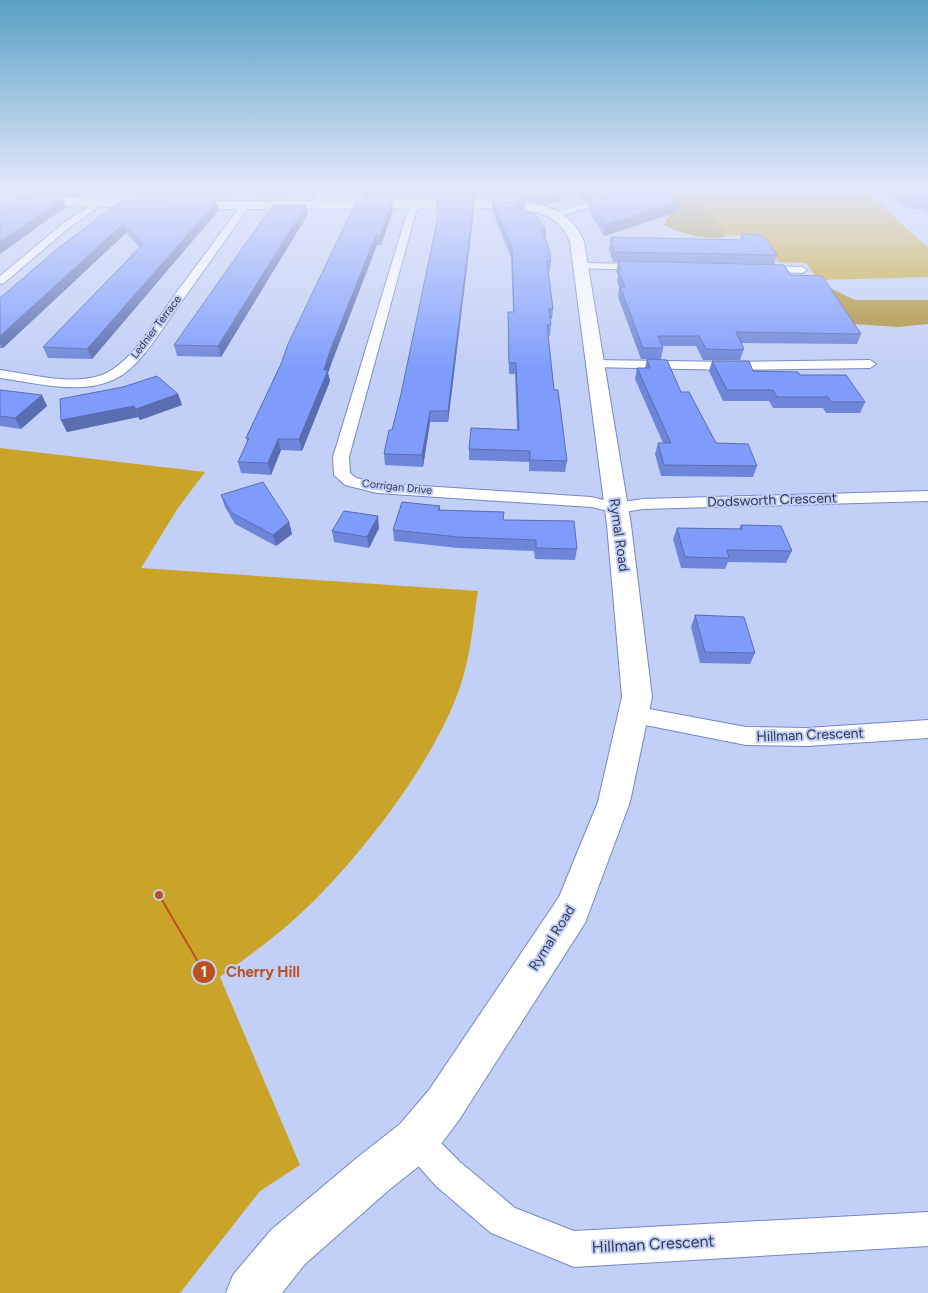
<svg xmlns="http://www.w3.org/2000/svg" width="928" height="1293" font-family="Figtree,sans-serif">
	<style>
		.green { fill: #caa429 }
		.forest { fill: #ae8f32 }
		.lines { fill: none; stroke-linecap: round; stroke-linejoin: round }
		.street-casing { stroke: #7588c4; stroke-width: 2 }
		.secondary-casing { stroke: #7588c4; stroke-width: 2 }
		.street { fill: #fff; fill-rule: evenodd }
		.secondary { fill: #fff; fill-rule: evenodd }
		.wall { fill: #6d86d9 }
		.shaded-wall { fill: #596db0 }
		.building { fill: #7f9cfc; stroke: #596db0 }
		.labels { text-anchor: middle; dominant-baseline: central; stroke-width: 4; stroke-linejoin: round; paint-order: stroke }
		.far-street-label { font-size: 11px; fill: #313a54; stroke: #c2cff6 }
		.street-label { font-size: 14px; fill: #313a54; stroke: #c2cff6 }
		.near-street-label { font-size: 16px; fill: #313a54; stroke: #c2cff6 }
		.leader { fill: none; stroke: #ba511e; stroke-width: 2 }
		.callout-dot { fill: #ba511e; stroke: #c2cff6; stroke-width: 2 }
		.mark-label { font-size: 15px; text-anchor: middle; font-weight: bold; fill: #fff }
		.callout-label { font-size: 15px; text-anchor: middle; font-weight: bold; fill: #ba511e; stroke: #c2cff6; stroke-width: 4; stroke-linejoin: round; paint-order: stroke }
	</style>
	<rect width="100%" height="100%" fill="#c2cff6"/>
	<path class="green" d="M 675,189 L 865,189 L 928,248 L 928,277 L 818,280 L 806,263 L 778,262 L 760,236 L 716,235 Z
		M 0,448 L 205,472 L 178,508 L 141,568 L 478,591 C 474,616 472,641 466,666 C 448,748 353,869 289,924 C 267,943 243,960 220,977 L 300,1165 L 260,1191 L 180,1293 L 0,1293 Z"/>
	<path class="forest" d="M 654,189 C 661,189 668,188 674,189 C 696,191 715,218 726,236 C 712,242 678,233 664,225 L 667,218 L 677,210 Z
		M 830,288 L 855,300 L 928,300 L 928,324 L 898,327 L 840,323 Z"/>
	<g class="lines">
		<defs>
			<path id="street" d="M 320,189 L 328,189 L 317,207 L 311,207 L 310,205 Z
				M 605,197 L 609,200 L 608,202 L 555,217 L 550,214 Z
				M 100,199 L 103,200 L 103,204 L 71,226 L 4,283 L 0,284 L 0,276 L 65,222 Z
				M 418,201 L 422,204 L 416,211 L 349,457 L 350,473 L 356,478 L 377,483 L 591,497 L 617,503 L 643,499 L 928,491 L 928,501 L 643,509 L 617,513 L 591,507 L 377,493 L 345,485 L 334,475 L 333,457 L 408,210 Z
				M 245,203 L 248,204 L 248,208 C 226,239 204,270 182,301 C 164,325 140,369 113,380 C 78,395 36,383 0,378 L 0,370 C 31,374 71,386 102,375 C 131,364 158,318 176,293 C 198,264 220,234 242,204 Z
				M 580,263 L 643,264 L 648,267 L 643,270 L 576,268 L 575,266 L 576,264 Z
				M 760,266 L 802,267 L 807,270 L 802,273 L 756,271 L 755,269 Z
				M 596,360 L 733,362 L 870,360 L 876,364 L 870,368 L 733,370 L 591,367 L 590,364 Z
				M 633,706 L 746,727 L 807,728 L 928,720 L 928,738 L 807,746 L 746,745 L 625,721 L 622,715 L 625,709 Z
				M 416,1124 L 427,1129 L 460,1162 L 515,1208 L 574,1231 L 928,1212 L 928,1246 L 574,1267 L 491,1233 L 436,1186 L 405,1151 L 400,1140 L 405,1129 Z"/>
			<path id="secondary" d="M 0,196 L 223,201 L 508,200 C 542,204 570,207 584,242 L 631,525 L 652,697 L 630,802 L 585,923 L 459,1120 L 432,1156 L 390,1189 L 305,1264 L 282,1293 L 226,1293 L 233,1275 L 271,1230 L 358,1157 L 400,1124 L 429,1090 L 559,897 L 598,802 L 622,697 L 607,525 L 570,242 C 559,213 536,211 508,208 L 223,209 L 0,204 Z"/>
		</defs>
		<use href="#street" class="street-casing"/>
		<use href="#secondary" class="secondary-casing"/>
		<use href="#street" class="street"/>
		<use href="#secondary" class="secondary"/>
	</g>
	<path class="wall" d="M 31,189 L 91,189 L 81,196 L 33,195 Z
		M 136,189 L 237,189 L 228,199 L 139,197 Z
		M 256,189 L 292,189 L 284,197 L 258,196 Z
		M 362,189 L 477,189 L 476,198 L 437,198 L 437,195 L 398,196 L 397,199 L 363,199 Z
		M 484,189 L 668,189 L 680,201 L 678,212 L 604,236 L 588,210 L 589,200 L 583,202 L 579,194 L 546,205 L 508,198 L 487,198 Z
		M 880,189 L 928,189 L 928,213 L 921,209 L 909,209 Z
		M 122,200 L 216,202 L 218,211 L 92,359 L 48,358 L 43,347 L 140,247 L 126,233 L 3,348 L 0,348 L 0,298 Z
		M 474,201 L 474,210 L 448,422 L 430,422 L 423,467 L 385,465 L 384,454 Z
		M 492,201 L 525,203 L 524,210 L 546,230 L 546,239 L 551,261 L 550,271 L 548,271 L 553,309 L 552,319 L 550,319 L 551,325 L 550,336 L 548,336 L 554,390 L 567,461 L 565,472 L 529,471 L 529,462 L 469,460 L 469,449 L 517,430 L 515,374 L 509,374 L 508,312 L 513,312 L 511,258 L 492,210 Z
		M 392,202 L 393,210 L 381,245 L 377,245 L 333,359 L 328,373 L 330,381 L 302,451 L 281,450 L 271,475 L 241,473 L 238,462 L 247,442 L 246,438 L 281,364 Z
		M 308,214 L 221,357 L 177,356 L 174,345 Z
		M 741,234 L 777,255 L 774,265 L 791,275 L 861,334 L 857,344 L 741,343 L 744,349 L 740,360 L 703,360 L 696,346 L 662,346 L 663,348 L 661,359 L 641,359 L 618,297 L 619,287 L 617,280 L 618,275 L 616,271 L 618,262 L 613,262 L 609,249 L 611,237 L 740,240 Z
		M 647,359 L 681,392 L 716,443 L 757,466 L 753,477 L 661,476 L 655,454 L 658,443 L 663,443 L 635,379 L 637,368 L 645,368 Z
		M 712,361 L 753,371 L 800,375 L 865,402 L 860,413 L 826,413 L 823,408 L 773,408 L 769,401 L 723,401 L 709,371 Z
		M 0,390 L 47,406 L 21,429 L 0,426 Z
		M 178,394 L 182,405 L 140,420 L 138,417 L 67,432 L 61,420 Z
		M 221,495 L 289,522 L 292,534 L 276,546 L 235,524 L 225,507 Z
		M 440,506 L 440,510 L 503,520 L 577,549 L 575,560 L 535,559 L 534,551 L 458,548 L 394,541 L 393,530 Z
		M 741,525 L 792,551 L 786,563 L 728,562 L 725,569 L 681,568 L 673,539 L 677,528 L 739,529 Z
		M 379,528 L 369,548 L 334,542 L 332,531 Z
		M 695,615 L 755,653 L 750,664 L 700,663 L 691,627 Z"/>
	<path class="shaded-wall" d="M 78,189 L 91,189 L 81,196 Z
		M 228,189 L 237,189 L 228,199 L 226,191 Z
		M 283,189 L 292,189 L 284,197 Z
		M 396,189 L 397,189 L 398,196 L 397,199 Z
		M 563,189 L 579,189 L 579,194 L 546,205 L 547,194 Z
		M 594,189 L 607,189 L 606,196 L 583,202 L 585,191 Z
		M 62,199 L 66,207 L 0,254 L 0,242 Z
		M 474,201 L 474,210 L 448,422 L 448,411 Z
		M 680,201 L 678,212 L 604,236 L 605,225 Z
		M 216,202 L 218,211 L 92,359 L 87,349 Z
		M 392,202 L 393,210 L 381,245 L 380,236 Z
		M 525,203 L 524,212 L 514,207 Z
		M 306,205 L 308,214 L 221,357 L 218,346 Z
		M 123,224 L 126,233 L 3,348 L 0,343 L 0,336 Z
		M 376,235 L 377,245 L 333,359 L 328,373 L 330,381 L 302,451 L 299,439 L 331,348 Z
		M 178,394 L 182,405 L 140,420 L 136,409 Z
		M 42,395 L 47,406 L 21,429 L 15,418 Z
		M 134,406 L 138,417 L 67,432 L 61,420 Z
		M 430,411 L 430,422 L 423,467 L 422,455 Z
		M 278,439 L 281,450 L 271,475 L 268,463 Z
		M 378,516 L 379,528 L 369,548 L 367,537 Z
		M 289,522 L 292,534 L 276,546 L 273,535 Z"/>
	<path class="building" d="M 137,189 L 228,189 L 226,191 Z
		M 514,189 L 563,189 L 547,194 Z
		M 583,189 L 594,189 L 585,191 Z
		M 612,189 L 668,189 L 680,201 L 605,225 L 589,199 L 610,193 Z
		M 898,189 L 928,189 L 928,201 L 926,199 L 914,199 Z
		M 13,198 L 62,199 L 0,242 L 0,201 L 8,201 Z
		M 122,200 L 216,202 L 87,349 L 43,347 L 143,244 L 123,224 L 0,336 L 0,298 L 57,249 Z
		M 437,201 L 474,201 L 448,411 L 430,411 L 422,455 L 384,454 L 389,430 L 392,430 L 401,394 L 438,217 Z
		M 492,201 L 525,203 L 514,207 L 535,214 L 546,230 L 542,230 L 549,249 L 551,261 L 547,261 L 553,309 L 549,309 L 551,325 L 547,325 L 554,390 L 558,390 L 567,461 L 530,460 L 530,451 L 469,449 L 471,428 L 519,430 L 516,363 L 509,363 L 508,312 L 514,312 L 512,248 Z
		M 356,202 L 392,202 L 380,236 L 376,235 L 331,348 L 324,370 L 328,370 L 299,439 L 278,439 L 268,463 L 238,462 L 249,438 L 246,438 L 281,364 L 288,344 Z
		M 273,205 L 306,205 L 218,346 L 174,345 Z
		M 741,234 L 763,235 L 777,255 L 614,252 L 610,240 L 614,241 L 611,237 L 745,240 Z
		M 618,261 L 784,265 L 791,275 L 822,276 L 861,334 L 736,332 L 744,349 L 736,350 L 706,349 L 699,336 L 658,336 L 663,348 L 643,348 L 620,287 L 625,287 L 618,270 L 621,270 Z
		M 647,359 L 667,360 L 681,392 L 689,392 L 716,443 L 748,444 L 757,466 L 664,465 L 658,443 L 671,443 L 637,368 L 650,368 Z
		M 712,361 L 749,361 L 753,371 L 798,372 L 800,375 L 846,375 L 865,402 L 831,402 L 828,397 L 777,397 L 773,390 L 727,390 Z
		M 157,376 L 178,394 L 136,409 L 134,406 L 61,420 L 60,399 L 123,387 Z
		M 0,390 L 42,395 L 15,418 L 0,416 Z
		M 263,482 L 289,522 L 273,535 L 232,513 L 221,495 Z
		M 402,502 L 440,506 L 438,510 L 504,512 L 503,520 L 574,521 L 577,549 L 536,548 L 536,540 L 458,537 L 393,530 Z
		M 344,511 L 378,516 L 367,537 L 332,531 Z
		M 741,525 L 781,526 L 792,551 L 727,550 L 729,558 L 685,557 L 677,528 L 742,529 Z
		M 695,615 L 744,617 L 755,653 L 705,652 Z"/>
	<linearGradient id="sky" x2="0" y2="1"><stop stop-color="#59a0c5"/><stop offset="0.51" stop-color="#e4e9fb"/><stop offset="1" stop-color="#e4e9fb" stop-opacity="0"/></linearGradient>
	<rect width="928" height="370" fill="url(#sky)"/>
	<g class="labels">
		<g class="far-street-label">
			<text transform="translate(156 327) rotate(-53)">Lednier Terrace</text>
			<text transform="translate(397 487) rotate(6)">Corrigan Drive</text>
		</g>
		<g class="street-label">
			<text transform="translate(772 500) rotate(-2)">Dodsworth Crescent</text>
			<text transform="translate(619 535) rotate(82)">Rymal Road</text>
			<text transform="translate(810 735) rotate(-2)">Hillman Crescent</text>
			<text transform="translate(552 938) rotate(-58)">Rymal Road</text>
		</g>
		<g class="near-street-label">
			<text transform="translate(653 1244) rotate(-3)">Hillman Crescent</text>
		</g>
	</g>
	<path class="leader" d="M159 895L204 972"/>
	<g class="callout-dot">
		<circle cx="159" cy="895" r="5"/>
		<circle cx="204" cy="972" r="12"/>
	</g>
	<g class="mark-label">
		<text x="204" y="977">1</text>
	</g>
	<g class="callout-label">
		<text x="263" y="977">Cherry Hill</text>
	</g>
</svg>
